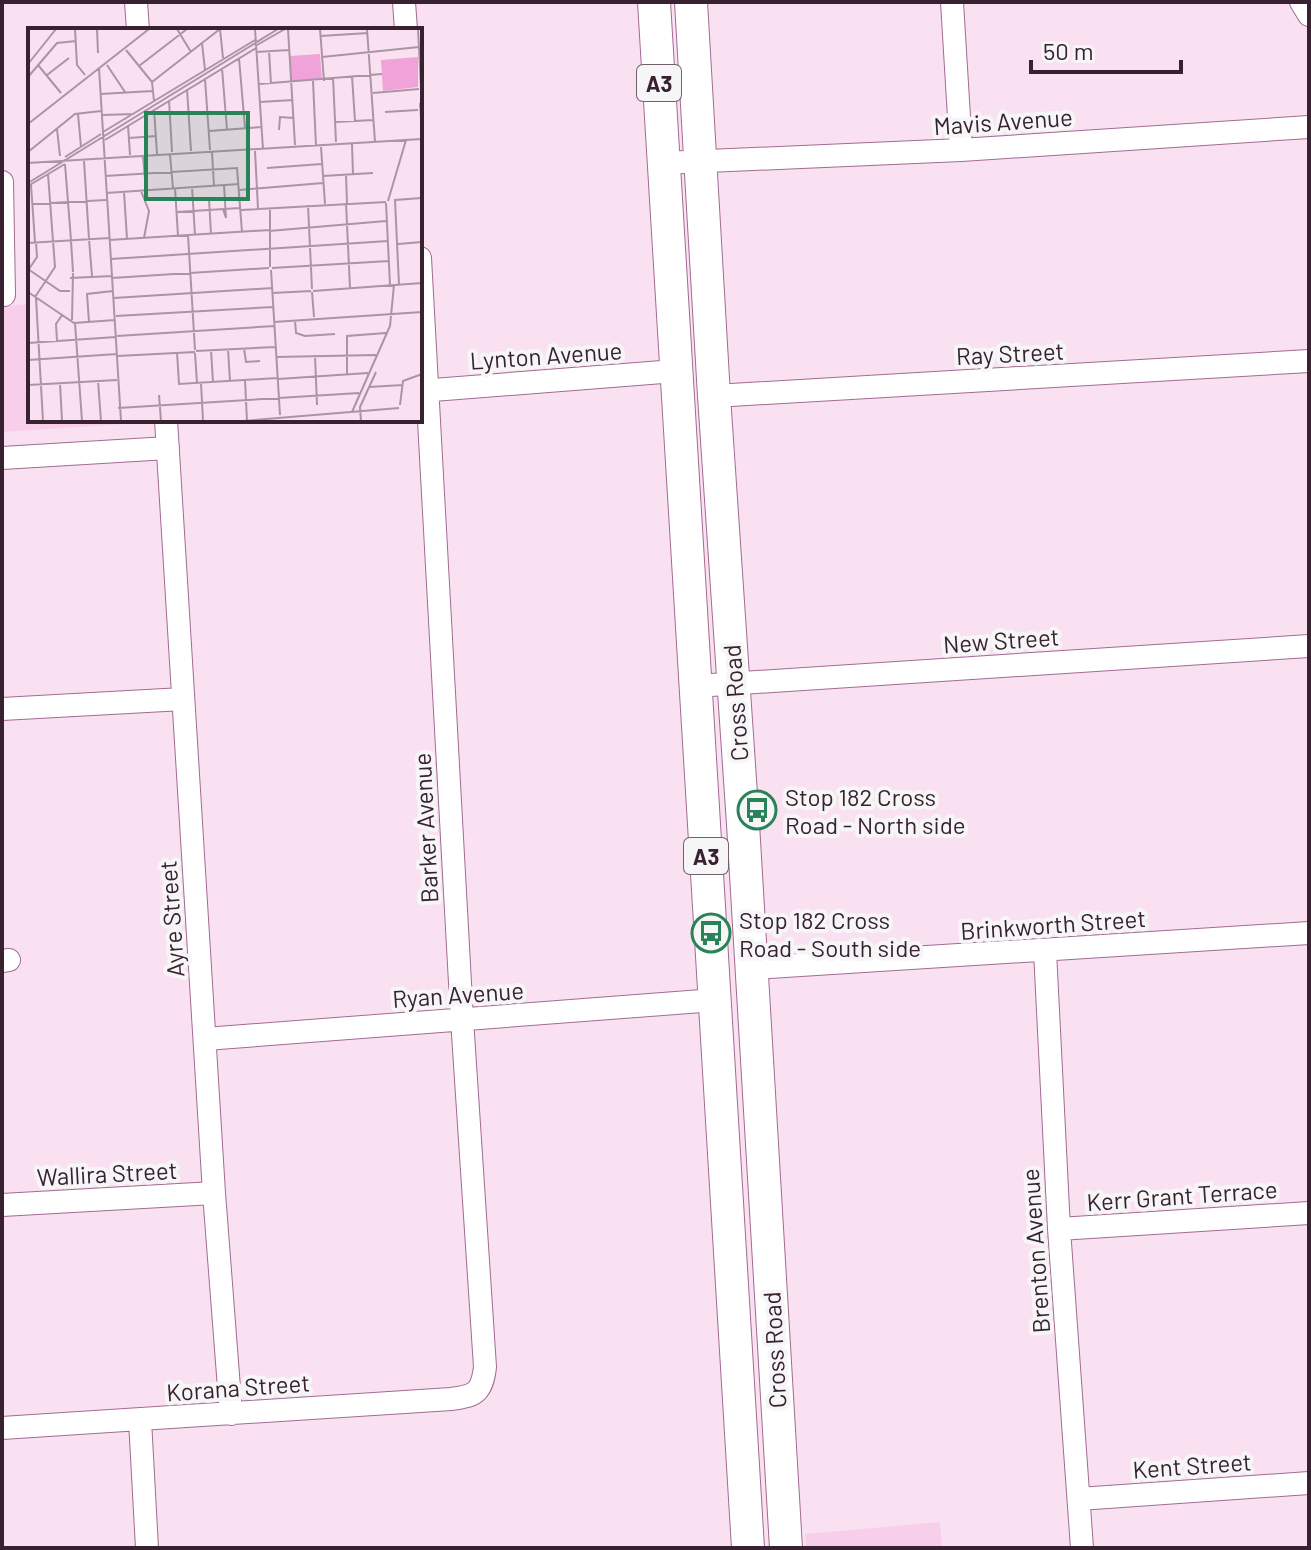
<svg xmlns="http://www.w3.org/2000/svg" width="1311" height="1550" font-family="Barlow,sans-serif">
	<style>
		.built { fill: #f8cfea }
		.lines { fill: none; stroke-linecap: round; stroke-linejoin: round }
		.minor-casing { stroke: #a26b91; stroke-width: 24 }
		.highway-casing { stroke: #a26b91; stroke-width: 34 }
		.minor { stroke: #fff; stroke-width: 22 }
		.highway { stroke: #fff; stroke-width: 32 }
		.labels { text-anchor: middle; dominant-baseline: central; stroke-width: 8; stroke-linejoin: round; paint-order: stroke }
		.shield { fill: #f6f6f6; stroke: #71616c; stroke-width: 2 }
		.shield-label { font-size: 22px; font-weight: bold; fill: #382131 }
		.street-label { font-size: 24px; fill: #382131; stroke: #f6f6f6 }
		.poi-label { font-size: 24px; fill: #382131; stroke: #f6f6f6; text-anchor: start }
		.inset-road { fill: none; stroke: #ac94a4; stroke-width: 2 }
		.view { fill: #298358; fill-opacity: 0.15; stroke: #298358; stroke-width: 4 }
		.inset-edge { fill: none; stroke: #382131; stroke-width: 4 }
	</style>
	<rect width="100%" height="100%" fill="#fae1f1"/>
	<path class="built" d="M 30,304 L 30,420 L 139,420 L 139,423 L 2,432 L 2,306 Z
		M 940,1522 L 942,1548 L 806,1548 L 805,1534 Z"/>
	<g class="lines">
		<defs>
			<path id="minor" d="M 136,2 L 138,30
				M 404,2 L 406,30
				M 952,2 L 961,150
				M 1301,2 L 1309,15
				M 663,163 L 961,150 L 1309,127
				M 2,182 L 4,295
				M 420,391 L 675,371
				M 714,396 L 1309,361
				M 166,420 L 214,1193 L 231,1414
				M 2,458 L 168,448
				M 696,686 L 1309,646
				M 2,709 L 183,699
				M 1045,951 L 1059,1229 L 1082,1548
				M 2,961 L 9,960
				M 752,968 L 1309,933
				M 205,1039 L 715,1000
				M 2,1205 L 214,1193
				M 1059,1229 L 1309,1213
				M 140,1420 L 147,1548
				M 2,1428 L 451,1399 C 476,1396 482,1392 485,1367 L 462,1019 L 420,258
				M 1079,1499 L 1309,1483"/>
			<path id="highway" d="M 654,2 L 748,1548
				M 691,2 L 714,396 L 743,824 L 786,1548"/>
		</defs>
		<use href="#minor" class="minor-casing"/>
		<use href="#highway" class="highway-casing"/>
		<use href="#minor" class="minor"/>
		<use href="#highway" class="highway"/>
	</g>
	<defs>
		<symbol id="bus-ring" viewBox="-11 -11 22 22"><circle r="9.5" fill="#f6f6f6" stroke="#298358" stroke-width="1.5"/><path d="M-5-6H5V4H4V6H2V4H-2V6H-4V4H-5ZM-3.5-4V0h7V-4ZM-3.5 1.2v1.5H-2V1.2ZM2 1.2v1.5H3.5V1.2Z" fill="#298358"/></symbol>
	</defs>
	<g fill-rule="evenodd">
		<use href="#bus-ring" x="735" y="788" width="44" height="44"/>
		<use href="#bus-ring" x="689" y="911" width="44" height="44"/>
	</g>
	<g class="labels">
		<g class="shield">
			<rect x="637" y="65" width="44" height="36" rx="6"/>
			<rect x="684" y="838" width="44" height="36" rx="6"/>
		</g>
		<g class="shield-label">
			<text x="659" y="83">A3</text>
			<text x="706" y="856">A3</text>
		</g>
		<g class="street-label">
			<text transform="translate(1003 121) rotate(-4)">Mavis Avenue</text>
			<text transform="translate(1010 353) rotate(-3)">Ray Street</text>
			<text transform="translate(546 355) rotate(-4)">Lynton Avenue</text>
			<text transform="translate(1001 640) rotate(-4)">New Street</text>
			<text transform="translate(735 703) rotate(-94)">Cross Road</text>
			<text transform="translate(425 828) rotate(-93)">Barker Avenue</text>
			<text transform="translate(171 919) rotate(-94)">Ayre Street</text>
			<text transform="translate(1053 924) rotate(-4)">Brinkworth Street</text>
			<text transform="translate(458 994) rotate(-4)">Ryan Avenue</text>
			<text transform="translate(107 1173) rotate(-3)">Wallira Street</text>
			<text transform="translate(1182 1195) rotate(-4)">Kerr Grant Terrace</text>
			<text transform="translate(1035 1251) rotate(-94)">Brenton Avenue</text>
			<text transform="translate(774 1350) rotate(-93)">Cross Road</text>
			<text transform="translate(238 1387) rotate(-4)">Korana Street</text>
			<text transform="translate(1192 1465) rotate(-4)">Kent Street</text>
		</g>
		<g class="poi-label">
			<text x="785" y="796">Stop 182 Cross<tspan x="785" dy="28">Road - North side</tspan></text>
			<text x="739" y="919">Stop 182 Cross<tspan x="739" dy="28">Road - South side</tspan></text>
		</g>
	</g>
	<g transform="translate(28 28)">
		<rect width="394" height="394" fill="#fae1f1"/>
		<path d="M 292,26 L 294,51 L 264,53 L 262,28 ZM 390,29 L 390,59 L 355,63 L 353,32 Z" fill="#f0a3d8"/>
		<path class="inset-road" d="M 47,1 L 49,37 L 57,47M 69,1 L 70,25M 149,1 L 163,24M 192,1 L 195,30M 227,1 L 235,121M 260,1 L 267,117M 292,1 L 296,53M 339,1 L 347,114M 390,1 L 394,80M 293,8 L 340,5M 174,15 L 177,42M 229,17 L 257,1M 98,22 L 124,54 L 126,73M 241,23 L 243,56M 228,24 L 261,22M 294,29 L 391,19M 211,30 L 217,100M 0,36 L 28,1M 10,37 L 33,65M 79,37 L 97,64M 111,38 L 159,1M 71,40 L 93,393M 194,40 L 199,102M 19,47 L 41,30M 324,48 L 327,93M 0,49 L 29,15 L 48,13M 305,49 L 308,114M 177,51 L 182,122M 285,53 L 288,118M 124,54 L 192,1M 231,56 L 354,46M 159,61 L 163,123M 345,65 L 391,61M 73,66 L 124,63M 141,72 L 144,124M 232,74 L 265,72M 392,75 L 394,106M 126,81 L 129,126M 357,84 L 390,82M 50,86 L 53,119M 74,87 L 106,86M 307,94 L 346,92M 0,96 L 121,1M 100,97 L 102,127M 29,101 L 32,128M 251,102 L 252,89 L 266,90M 181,103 L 233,99M 75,104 L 227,12M 101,110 L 128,108M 77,112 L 228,20M 324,116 L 325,146M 293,119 L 297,176M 227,123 L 230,181M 0,124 L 47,86 L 73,83M 184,124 L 186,158M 142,127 L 145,160M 37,129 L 73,106M 115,129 L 118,162M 56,133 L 61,211M 0,135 L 394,111M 37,136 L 43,212M 239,140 L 294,136M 20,146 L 25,213M 318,146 L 319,175M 77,148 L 209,140 L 214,204M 295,148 L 345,145M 0,155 L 250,1M 3,157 L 7,214M 0,158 L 37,136M 164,159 L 167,207M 147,160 L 150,208M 211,162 L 295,155M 113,163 L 121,183 L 116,210M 96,164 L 99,211M 78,165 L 211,156M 181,171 L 183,206M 360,173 L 378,112M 318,175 L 322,260M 358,175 L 362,257M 4,176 L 78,172M 280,177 L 284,261M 242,180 L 242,239M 195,181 L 198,190 L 196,157M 213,182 L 358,174M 149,184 L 212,180M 241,203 L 358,193M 160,207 L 167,322M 61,211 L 64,248M 81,212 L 242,202M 43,213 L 45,244M 0,215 L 81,210M 370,216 L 394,214M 83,231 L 360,213M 244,240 L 361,233M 0,241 L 32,263 L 42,263M 1,241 L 9,229 L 8,214M 243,242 L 252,387M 42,250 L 84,248M 84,250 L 241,240M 371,257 L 367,172 L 394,170M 285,263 L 394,255M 0,264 L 46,295 L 87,292M 284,264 L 286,289M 244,265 L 283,263M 7,269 L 27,239 L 25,213M 8,270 L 15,393M 86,270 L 244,260M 88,288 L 245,279M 44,292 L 45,245M 267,292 L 268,305 L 277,308 L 307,306M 61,294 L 59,266 L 85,263M 246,294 L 394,284M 47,295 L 54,393M 89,308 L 246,298M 29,313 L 28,296 L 34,287M 0,315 L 88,309M 216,320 L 218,334 L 232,333M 200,321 L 202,353M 183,322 L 185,354M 168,323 L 247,319M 149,324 L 151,356 L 249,350M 167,325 L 169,355M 287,327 L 289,377M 89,328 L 167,324M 248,329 L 348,327M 0,332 L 89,326M 319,347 L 319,308 L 358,305M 250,351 L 340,345M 217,352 L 219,393M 70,353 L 73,393M 32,355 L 34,393M 173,355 L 175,393M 0,357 L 89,352M 341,359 L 375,357M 131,367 L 133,393M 372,377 L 375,353 L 394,346M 90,380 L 331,365M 324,384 L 362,298 L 366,257M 215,393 L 371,380M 333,393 L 332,379 L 348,344"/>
		<path class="view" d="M 118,85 L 220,85 L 220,171 L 118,171 Z"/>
		<rect width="394" height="394" class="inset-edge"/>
	</g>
	<rect width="1311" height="1550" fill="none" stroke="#382131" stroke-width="8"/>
	<path d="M1031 60v12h150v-12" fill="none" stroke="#382131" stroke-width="4"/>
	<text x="1043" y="60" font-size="24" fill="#382131" stroke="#f6f6f6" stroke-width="6" paint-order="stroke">50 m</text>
</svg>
